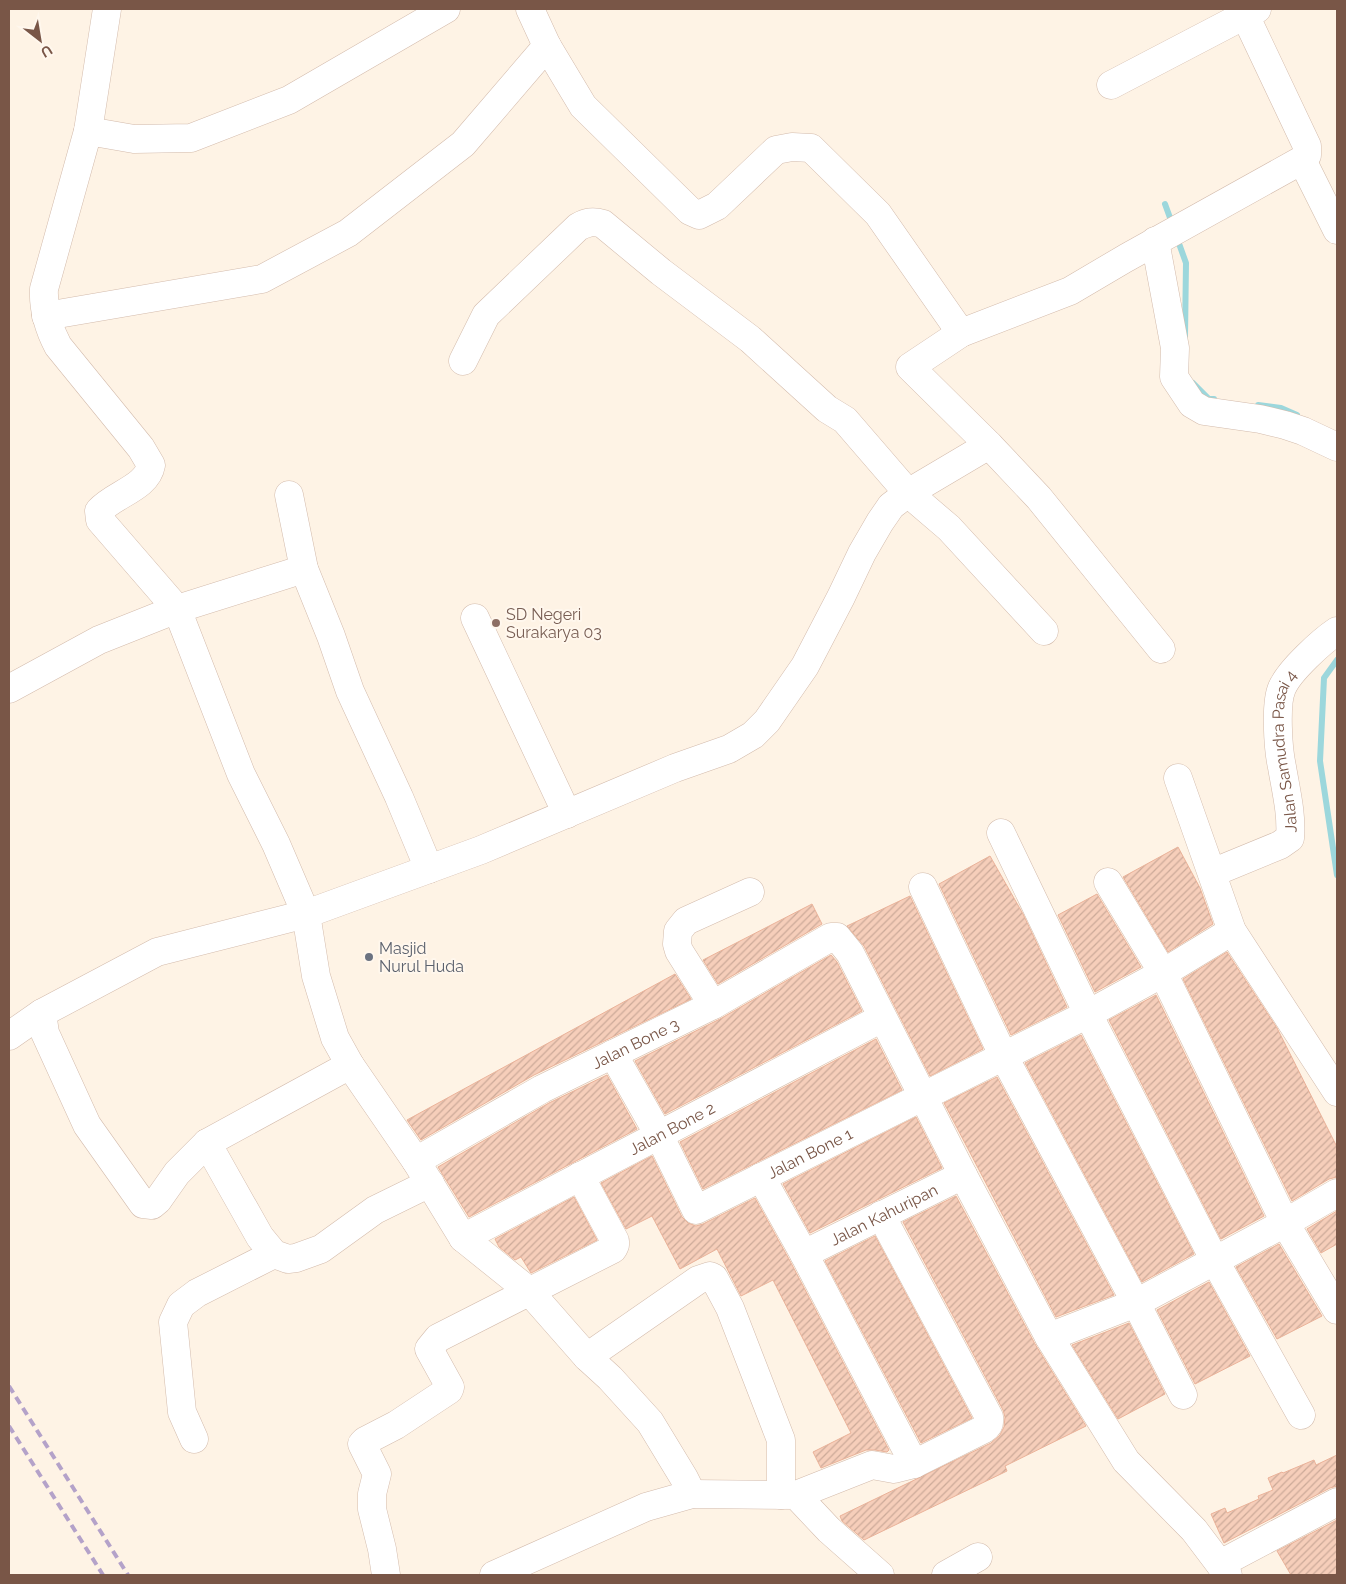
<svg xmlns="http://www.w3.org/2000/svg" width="1346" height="1584" font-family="Raleway,sans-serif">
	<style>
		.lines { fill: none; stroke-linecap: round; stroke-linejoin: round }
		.stream { stroke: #9cd7dc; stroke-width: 6 }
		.building { fill: url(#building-hatch); stroke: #eab299 }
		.minor-casing { stroke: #d3bbac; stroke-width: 29 }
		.minor { stroke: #fff; stroke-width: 28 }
		.rail { stroke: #b4a2c9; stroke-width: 4; stroke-dasharray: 8 5; stroke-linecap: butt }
		.education-dot { fill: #8d6e63; stroke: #fff7ed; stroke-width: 2 }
		.worship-dot { fill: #6b7280; stroke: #fff7ed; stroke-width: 2 }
		.labels { text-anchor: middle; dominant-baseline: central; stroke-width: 4; stroke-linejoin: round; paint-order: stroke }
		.education-label { font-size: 16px; fill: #785e54; stroke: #fff7ed; text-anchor: start }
		.street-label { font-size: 16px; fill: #795647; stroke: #fff7ed }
		.worship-label { font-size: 16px; fill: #5b616d; stroke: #fff7ed; text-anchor: start }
	</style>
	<defs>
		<pattern id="building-hatch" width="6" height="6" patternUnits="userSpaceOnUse" patternTransform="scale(1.25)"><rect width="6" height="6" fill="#f6ceba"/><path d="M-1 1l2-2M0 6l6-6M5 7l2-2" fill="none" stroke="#ca9"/></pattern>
	</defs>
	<rect width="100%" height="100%" fill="#fef3e5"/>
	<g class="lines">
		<path class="stream" d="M 1165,204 L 1173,226
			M 1177,238 L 1186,263 L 1185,336
			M 1193,383 L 1209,399 L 1214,399
			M 1258,405 L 1281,408 L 1297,415
			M 1337,660 L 1324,678 L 1320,761 L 1337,875"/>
	</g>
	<path class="building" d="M 1178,847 L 1200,888 L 1213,924 L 1168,952 L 1123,877 Z
		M 990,856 L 1023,914 L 1067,1007 L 1011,1035 L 939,884 Z
		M 1097,894 L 1141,967 L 1095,992 L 1058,915 Z
		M 910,896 L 983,1049 L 930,1076 L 864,946 L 847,926 Z
		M 812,904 L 822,924 L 718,984 L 703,960 Z
		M 1227,952 L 1277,1028 L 1337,1147 L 1337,1177 L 1329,1179 L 1292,1201 L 1183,979 Z
		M 831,955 L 837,962 L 862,1011 L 665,1114 L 635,1061 L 720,1019 Z
		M 675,974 L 691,999 L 534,1075 L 421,1140 L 407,1120 Z
		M 1156,995 L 1264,1216 L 1221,1239 L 1109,1020 Z
		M 1081,1035 L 1194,1254 L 1142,1282 L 1025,1063 Z
		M 876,1039 L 902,1090 L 703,1189 L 680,1142 Z
		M 607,1075 L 637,1129 L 469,1217 L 438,1167 L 549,1103 Z
		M 997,1077 L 1114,1295 L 1056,1317 L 944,1103 Z
		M 916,1117 L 942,1168 L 810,1233 L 783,1184 Z
		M 652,1156 L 682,1217 L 688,1223 L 696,1226 L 703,1224 L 755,1198 L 790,1261 L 889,1450 L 887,1452 L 875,1450 L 866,1450 L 821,1468 L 813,1452 L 851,1433 L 773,1280 L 741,1296 L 717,1249 L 680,1269 L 652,1216 L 626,1229 L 601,1183 Z
		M 956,1196 L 1035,1344 L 1086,1426 L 1005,1466 L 1007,1471 L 864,1540 L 842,1521 L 840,1516 L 991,1443 L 1000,1435 L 1004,1427 L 1005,1417 L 1003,1410 L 903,1222 Z
		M 574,1197 L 597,1240 L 531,1273 L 521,1257 L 515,1260 L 499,1247 L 495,1239 Z
		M 1337,1211 L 1337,1244 L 1321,1253 L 1307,1229 Z
		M 875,1236 L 972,1418 L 921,1443 L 825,1261 Z
		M 1279,1244 L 1322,1316 L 1277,1339 L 1236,1267 Z
		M 1209,1282 L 1250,1356 L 1195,1384 L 1157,1310 Z
		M 1129,1323 L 1165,1394 L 1118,1419 L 1072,1345 Z
		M 1337,1455 L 1337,1486 L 1330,1488 L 1224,1543 L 1211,1514 L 1225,1508 L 1227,1513 L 1259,1499 L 1258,1496 L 1273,1490 L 1268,1478 L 1282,1472 L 1283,1473 L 1314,1460 L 1316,1465 Z
		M 1337,1520 L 1337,1575 L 1291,1575 L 1277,1551 Z"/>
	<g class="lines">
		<defs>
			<g id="minor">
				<path d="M 107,9 L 88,131 L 44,289 C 43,310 48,327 58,346 L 141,448 L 151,465 C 147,488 114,494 99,511 L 100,520 L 177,609 L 241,774 L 276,844 L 306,914 L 316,976 L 335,1038 L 350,1065 L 416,1161 L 463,1238 L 529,1291 L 587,1357 L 610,1378 L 650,1422 L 684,1478 L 692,1494"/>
				<path d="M 530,9 L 547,46 L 583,106 L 690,211 L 699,215 L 717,206 L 776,150 L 792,147 L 811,148 L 878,214 L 961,333"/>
				<path d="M 1111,85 L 1245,15"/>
				<path d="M 88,131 L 134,139 L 191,138 L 289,100 L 446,9"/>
				<path d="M 1302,160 L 1337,230"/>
				<path d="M 1155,241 L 1175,348 L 1174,377 L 1192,404 L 1204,411 L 1260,419 L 1285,425 L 1303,431 L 1337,447"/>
				<path d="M 46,316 L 262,279 L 348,233 L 463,144 L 547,46"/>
				<path d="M 463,361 L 486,315 L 578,227 C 587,222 593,221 603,224 L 661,272 L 750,339 L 827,409 L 845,420 L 908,493 L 949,528 L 1044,631"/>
				<path d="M 289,495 L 304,569 L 331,636 L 350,691 L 399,797 L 429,869"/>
				<path d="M 475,618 L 567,814"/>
				<path d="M 1161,649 L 1039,498 L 989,445 L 910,367 L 961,333 L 1070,291 L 1126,258 L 1302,160 L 1307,155 L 1307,146 L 1245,15 L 1257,9"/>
				<path d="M 9,689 L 99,640 L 177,609 L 304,569"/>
				<path d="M 1178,778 L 1232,931 L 1337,1092"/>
				<path d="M 1001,833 L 1088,1014 L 1215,1261 L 1301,1415"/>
				<path id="s1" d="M 1212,873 L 1280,845 L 1290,838 C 1292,814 1286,791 1282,767 C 1278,749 1275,703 1282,688 C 1289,671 1322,641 1337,631"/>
				<path d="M 1108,882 L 1163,973 L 1285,1223 L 1337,1310"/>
				<path d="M 923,887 L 1003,1055 L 1136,1303 L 1183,1395"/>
				<path d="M 713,1005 L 679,951 L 677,944 L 678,931 L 686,921 L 750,892"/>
				<path d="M 42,1013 L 45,1033 L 87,1125 L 143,1204 L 152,1205 L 158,1200 L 177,1173 L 207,1143 L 350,1065"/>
				<path d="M 9,1036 L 42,1013 L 157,952 L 306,914 L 481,850 L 675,768 L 729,749 L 753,735 L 767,721 L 805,666 L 841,597 L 862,553 L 880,522 L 891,506 L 908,493 L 989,445"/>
				<path id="s2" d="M 613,1054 L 659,1135 L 696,1210 L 1088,1014 L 1163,973 L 1232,931"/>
				<path d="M 207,1143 L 260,1237 L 274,1254 L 288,1259 L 296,1258 L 321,1249 L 375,1210 L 430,1183"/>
				<path id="s3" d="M 416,1161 L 542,1089 L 713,1005 L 831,937 L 837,937 L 850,953 L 963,1175 L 1049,1337 L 1126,1461 L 1194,1530 L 1228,1575"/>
				<path d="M 761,1177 L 804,1254 L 914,1464"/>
				<path id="s4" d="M 463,1238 L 882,1018"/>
				<path id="s5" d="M 804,1254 L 963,1175"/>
				<path d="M 1049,1337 L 1136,1303 L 1285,1223 L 1337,1193"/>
				<path d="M 587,1357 L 698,1280 L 710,1276 L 714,1278 L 730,1308 L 781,1440 L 781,1495"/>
				<path d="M 194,1439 L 182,1412 L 173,1322 L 181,1305 L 197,1293 L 274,1254"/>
				<path d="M 796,1495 L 872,1465 L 894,1469 L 914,1464 L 984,1429 C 989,1426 990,1423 989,1417 L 881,1215"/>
				<path d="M 1220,1564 L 1337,1502"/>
				<path d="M 386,1575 L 382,1549 L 372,1509 L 372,1494 L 377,1474 L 362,1444 L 365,1441 L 396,1425 L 449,1390 L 450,1387 L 429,1349 L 438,1338 L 613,1249 L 615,1245 L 615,1241 L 580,1176"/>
				<path d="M 494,1575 L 646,1507 L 692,1494 L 796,1495 L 829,1530 L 880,1575"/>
				<path d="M 946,1575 L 978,1557"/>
			</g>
		</defs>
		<use href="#minor" class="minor-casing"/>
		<use href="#minor" class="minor"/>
		<path class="rail" d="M 9,1386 L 128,1575
			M 9,1426 L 103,1575"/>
	</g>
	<circle class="education-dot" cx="496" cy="623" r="5"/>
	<circle class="worship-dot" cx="369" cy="957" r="5"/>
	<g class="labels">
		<g class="education-label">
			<text x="506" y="614">SD Negeri<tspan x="506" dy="18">Surakarya 03</tspan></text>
		</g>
		<g class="street-label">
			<text stroke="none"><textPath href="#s1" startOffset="174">Jalan Samudra Pasai 4</textPath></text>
			<text stroke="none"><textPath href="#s3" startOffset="249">Jalan Bone 3</textPath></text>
			<text stroke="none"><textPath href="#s4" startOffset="236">Jalan Bone 2</textPath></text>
			<text stroke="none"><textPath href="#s2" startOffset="304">Jalan Bone 1</textPath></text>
			<text stroke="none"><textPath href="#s5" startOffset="89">Jalan Kahuripan</textPath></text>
		</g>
		<g class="worship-label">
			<text x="379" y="948">Masjid<tspan x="379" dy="18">Nurul Huda</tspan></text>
		</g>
	</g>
	<rect width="1346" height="1584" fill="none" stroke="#795647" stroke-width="20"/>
	<g transform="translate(40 40) rotate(149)" stroke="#fff7ed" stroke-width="4" paint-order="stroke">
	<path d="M0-4L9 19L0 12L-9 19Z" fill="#795647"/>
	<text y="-8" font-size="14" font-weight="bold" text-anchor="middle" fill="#795647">U</text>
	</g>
</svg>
